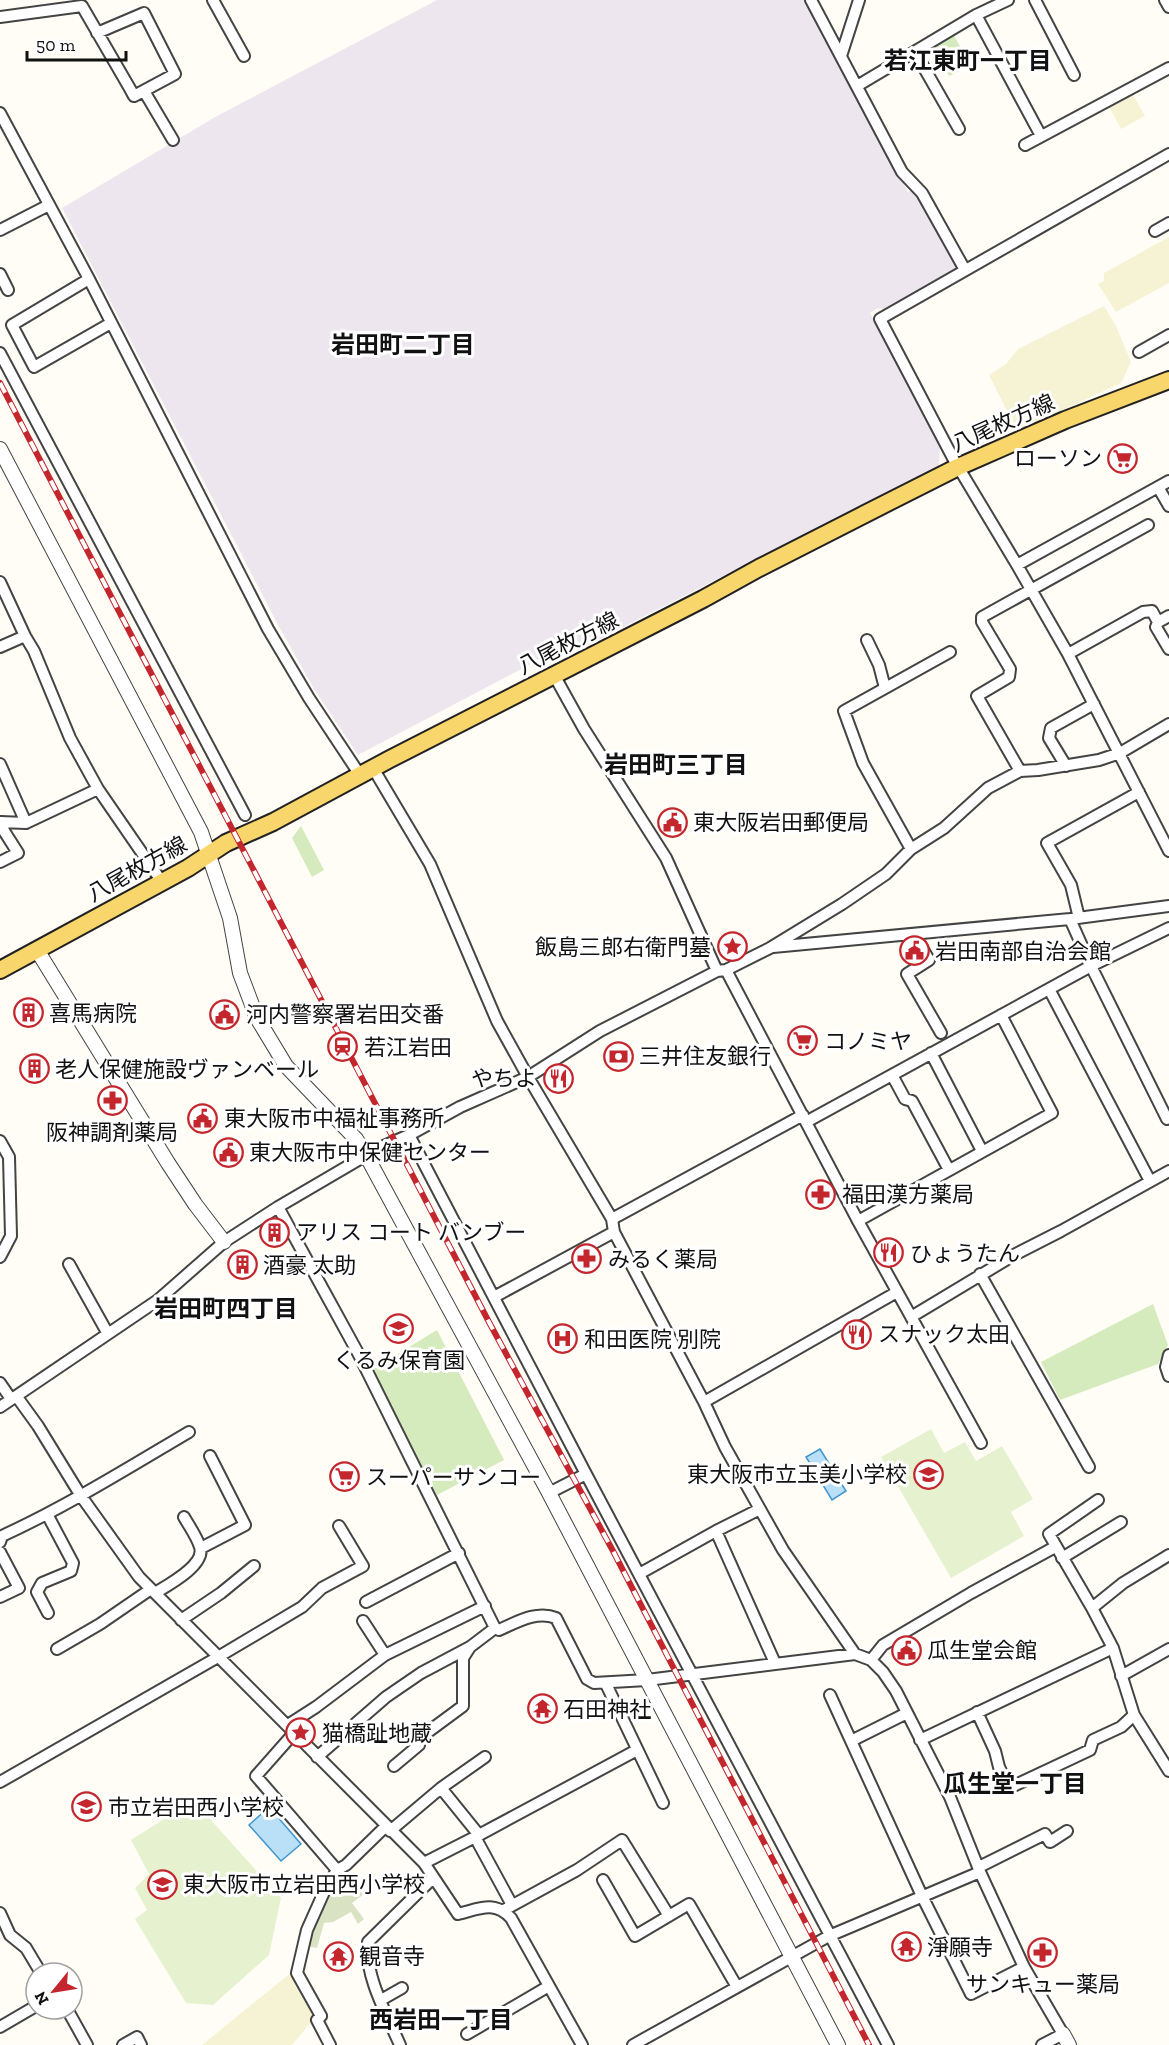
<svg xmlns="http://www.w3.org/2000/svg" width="1169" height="2045" font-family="'Zilla Slab','Noto Sans JP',serif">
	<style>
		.industrial { fill: #eee6ef }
		.farmland { fill: #f6f3d4 }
		.green { fill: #d5ebbd }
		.cemetery { fill: #d9e3c4 }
		.pitch { fill: #e6f2cf }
		.water { fill: #b9e0f7; stroke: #3f96cf; stroke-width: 1.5 }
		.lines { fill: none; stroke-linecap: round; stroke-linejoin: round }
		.minor-casing { stroke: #444; stroke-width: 14 }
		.tertiary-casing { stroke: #444; stroke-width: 16 }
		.primary-casing { stroke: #222; stroke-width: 20 }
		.minor { stroke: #fff; stroke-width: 10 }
		.tertiary { stroke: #fff; stroke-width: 14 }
		.primary { stroke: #f9d66b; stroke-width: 16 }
		.rail-casing { stroke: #c4262e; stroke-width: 6 }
		.rail { stroke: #fff; stroke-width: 4; stroke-dasharray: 11; stroke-linecap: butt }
		.labels { text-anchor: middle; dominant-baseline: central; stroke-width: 6; stroke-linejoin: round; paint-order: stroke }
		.street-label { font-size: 22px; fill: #111; stroke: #fff }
		.poi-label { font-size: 22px; fill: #111; stroke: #fff; text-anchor: start }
		.neighbourhood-label { font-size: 24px; font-weight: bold; fill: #111; stroke: #fff }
	</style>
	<rect width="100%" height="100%" fill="#fffdf5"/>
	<path class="industrial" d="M 437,0 L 805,0 L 908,192 L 915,189 L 957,264 L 955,272 L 888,310 L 878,308 L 870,313 L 940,445 L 939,466 L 588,645 L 546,656 L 358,755 L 314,689 L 277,623 L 62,208 L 217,116 Z"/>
	<path class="farmland" d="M 1132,93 L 1145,116 L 1121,129 L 1108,105 Z
		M 1169,237 L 1169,283 L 1116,312 L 1098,284 L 1104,281 L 1104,273 Z
		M 1104,306 L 1116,326 L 1131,362 L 1121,383 L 1039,421 L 1024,427 L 1015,427 L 989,375 L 1006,364 L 1018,349 Z
		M 293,1971 L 319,2017 L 312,2021 L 292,2045 L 202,2045 Z"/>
	<path class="green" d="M 953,34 L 971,65 L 949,76 L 933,45 Z
		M 301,826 L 324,870 L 312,877 L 292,838 Z
		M 1153,1304 L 1168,1345 L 1158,1364 L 1060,1400 L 1041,1362 Z
		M 437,1330 L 504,1460 L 437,1495 L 373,1369 Z"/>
	<path class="cemetery" d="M 343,1871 L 364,1894 L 352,1903 L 364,1919 L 358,1924 L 351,1912 L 333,1922 L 324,1923 L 317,1948 L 307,1946 L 316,1913 Z"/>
	<path class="pitch" d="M 931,1429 L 944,1453 L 965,1442 L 976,1461 L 1002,1446 L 1033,1499 L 1011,1512 L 1024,1536 L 951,1578 L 881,1457 Z
		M 181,1808 L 202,1810 L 281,1898 L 269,1955 L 213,2005 L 186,2003 L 135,1919 L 147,1910 L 135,1888 L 149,1874 L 131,1840 Z"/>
	<path class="water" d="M 820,1449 L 846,1491 L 832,1500 L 806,1457 Z
		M 269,1807 L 301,1844 L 281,1861 L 249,1825 Z"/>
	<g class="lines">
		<defs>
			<path id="minor" d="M 213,0 L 244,56
				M 811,0 L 902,172 L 922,193 L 965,270
				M 1035,0 L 1074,75
				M 1165,0 L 1169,7
				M 976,15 L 1041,136
				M 0,17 L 82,6 L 129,87 L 134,96 L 175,74 L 144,13 L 97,33
				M 915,52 L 959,129
				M 841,56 L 859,0
				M 857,86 L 976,15 L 1008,0
				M 144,91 L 173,140
				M 0,113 L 89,279 L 268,629 L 309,698 L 360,775
				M 1025,145 L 1169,68
				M 1169,154 L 880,319 L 954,460 L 1017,565 L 1068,654 L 1169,851
				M 0,230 L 49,205
				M 1155,231 L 1169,223
				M 0,274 L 8,290
				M 89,279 L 12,325 L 34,367 L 111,323
				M 1139,352 L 1169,335
				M 0,353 L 245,815
				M 1158,487 L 1169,506
				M 1017,565 L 1169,481
				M 0,582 L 25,636 L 34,651 L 70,738 L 98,789
				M 1158,622 L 1156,627 L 1169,649
				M 867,640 L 879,665 L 885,688
				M 0,647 L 25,636
				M 1068,654 L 1143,612 L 1152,611 L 1158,622 L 1169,616
				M 554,675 L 584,729 L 666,858 L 717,971
				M 0,764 L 26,823
				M 1066,766 L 1049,738 L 1051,728 L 1094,704
				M 373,768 L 430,864 L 497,1021 L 528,1077 L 612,1219 L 614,1232 L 704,1402 L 725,1447 L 783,1550 L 855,1654
				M 1020,771 L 977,696 L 1009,677 L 1010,669 L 982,622 L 982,617 L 1148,525
				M 0,822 L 26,823 L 98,789 L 162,882
				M 911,849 L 863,763 L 844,711 L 950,652
				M 0,862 L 18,853 L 4,831 L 2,822
				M 1079,918 L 1071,885 L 1047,843 L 1139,792
				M 1070,919 L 1091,966 L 1167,1119
				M 914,934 L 929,960 L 907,974 L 941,1033
				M 773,947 L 1070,919 L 1169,906
				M 726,970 L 858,1221 L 981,1443
				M 1049,989 L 1150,1181
				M 931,1053 L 982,1151
				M 892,1075 L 905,1099 L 912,1101 L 949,1170
				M 806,1122 L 1091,966 L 1169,928
				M 409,1135 L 586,1474 L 888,2045
				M 0,1141 L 9,1157 L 11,1236 L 0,1257
				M 278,1207 L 358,1353 L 495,1628 L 499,1630 C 517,1622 537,1610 556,1618 L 587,1679 L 594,1683 L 647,1680 L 855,1654 L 871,1660 L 883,1672 L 896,1691 L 950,1797 L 980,1872 L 1024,1967 L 1063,2034 L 1042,2045
				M 612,1219 L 803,1115
				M 858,1221 L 1052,1113 L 1001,1015
				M 69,1264 L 108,1334
				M 980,1274 L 1089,1467
				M 494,1297 L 614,1232
				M 911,1317 L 1014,1255 L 1061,1231 L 1169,1171
				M 1169,1355 L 1166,1367 L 1169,1376
				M 0,1383 L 11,1399
				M 17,1397 L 38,1426 L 81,1496 L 139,1577 L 424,1863 L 458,1914 C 479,1909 494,1900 511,1918 L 582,2045
				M 704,1402 L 897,1292
				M 0,1407 L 158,1300 L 224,1242 L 278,1207 L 377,1149 L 409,1135 L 460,1107 L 528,1077 L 600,1031 L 717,971 L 726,970 L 770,948 L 842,904 L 886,874 L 911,849 L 944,828 L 988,788 L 1020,771 L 1038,770 L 1099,760 L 1120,753 L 1169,724
				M 549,1493 L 586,1474
				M 1098,1500 L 1049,1534 L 1092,1608 L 1113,1648 L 1134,1715 L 1169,1771
				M 760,1509 L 716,1531 L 775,1663
				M 47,1514 L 73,1563 L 71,1571 L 42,1583 L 37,1592 L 48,1613
				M 0,1542 L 2,1536 C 67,1506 128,1468 189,1432
				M 201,1548 L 245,1525 L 210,1456
				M 0,1552 L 19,1588 L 0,1597
				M 1062,1558 L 1121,1522
				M 639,1574 L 716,1531
				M 155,1593 C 168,1585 206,1565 200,1547 C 197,1537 189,1526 184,1517
				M 366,1602 L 459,1553
				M 1092,1608 L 1123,1583 L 1169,1555
				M 181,1620 L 221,1593 L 254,1566
				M 57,1649 L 100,1624 L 151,1589
				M 385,1655 L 485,1606
				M 871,1660 L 883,1645 L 971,1593 L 1055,1547
				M 1121,1676 L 1169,1649
				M 606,1684 L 663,1803
				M 830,1695 L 922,1896 L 971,1994 L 1024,1967
				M 977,1712 L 995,1751 L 999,1767 L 1009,1788 L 1090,1750 L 1093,1740 L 1121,1727 L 1134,1715
				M 288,1725 L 316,1707 L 385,1655 L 363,1621
				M 294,1733 L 256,1776 L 337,1870
				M 920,1740 L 1113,1648
				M 851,1741 L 907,1713
				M 317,1757 L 386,1697 L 421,1673 L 470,1647
				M 394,1766 L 419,1745 L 421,1737 L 463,1706 L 463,1658 L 470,1647 L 495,1628
				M 0,1782 L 218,1657 L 302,1607 L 322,1588 L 363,1566 L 339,1526
				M 441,1788 L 479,1835 L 637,1750
				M 390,1831 L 441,1788 L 485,1757
				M 475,1837 L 512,1905
				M 424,1863 L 479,1835
				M 979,1867 L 1045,1834 L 1050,1842 L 1067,1831
				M 603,1880 L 635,1936 L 689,1904 L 737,1987
				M 504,1910 L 577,1870 L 622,1840 L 669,1916
				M 0,1913 L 10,1935 L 26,1948 L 41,1973
				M 381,2000 L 402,1988
				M 67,2009 L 87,2045
				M 0,2027 L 36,2006
				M 467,2034 L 549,1986
				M 123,2045 L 137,2037 L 141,2045
				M 330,2045 L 317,2020 L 321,2016 L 297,1973 L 307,1930 L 324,1892 L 337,1870 L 346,1865 L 386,1826
				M 400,2045 C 387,2015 364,1975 368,1942 L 433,1878
				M 633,2045 L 829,1936 L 980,1872"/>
			<path id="tertiary" d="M 0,449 L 201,832 L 230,918 L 240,973 L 257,1018 L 286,1066 L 356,1139 L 366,1155 L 549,1493 L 838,2045
				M 37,950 L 168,1163 L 195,1204 L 224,1242
				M 1063,2034 L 1069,2045"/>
			<path id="primary" d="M 0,970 L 188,868 L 226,843 L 273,822 L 390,759 L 703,599 L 759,568 L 865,514 L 958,467 L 1065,420 L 1169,380"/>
		</defs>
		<use href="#minor" class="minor-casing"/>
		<use href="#tertiary" class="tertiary-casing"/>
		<use href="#primary" class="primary-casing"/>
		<use href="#minor" class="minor"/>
		<use href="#tertiary" class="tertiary"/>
		<use href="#primary" class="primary"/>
		<defs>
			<path id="rail" d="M 0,383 L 490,1324 L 613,1551 L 869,2045"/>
		</defs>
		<use href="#rail" class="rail-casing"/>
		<use href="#rail" class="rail"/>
	</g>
	<defs>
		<symbol id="supermarket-ring" viewBox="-11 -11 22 22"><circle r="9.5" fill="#fff" stroke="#c4262e" stroke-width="1.5"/><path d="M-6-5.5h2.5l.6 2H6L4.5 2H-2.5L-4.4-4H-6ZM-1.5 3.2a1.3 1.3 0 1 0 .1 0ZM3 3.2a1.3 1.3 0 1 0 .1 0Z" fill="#c4262e"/></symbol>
		<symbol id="civic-ring" viewBox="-11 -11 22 22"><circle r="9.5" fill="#fff" stroke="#c4262e" stroke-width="1.5"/><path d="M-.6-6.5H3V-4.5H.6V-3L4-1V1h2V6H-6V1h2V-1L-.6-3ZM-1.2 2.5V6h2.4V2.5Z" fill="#c4262e"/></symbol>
		<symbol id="sight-ring" viewBox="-11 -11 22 22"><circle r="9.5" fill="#fff" stroke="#c4262e" stroke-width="1.5"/><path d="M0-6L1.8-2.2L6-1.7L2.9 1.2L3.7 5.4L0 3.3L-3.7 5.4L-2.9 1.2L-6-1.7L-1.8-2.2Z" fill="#c4262e"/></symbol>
		<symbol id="building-ring" viewBox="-11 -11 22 22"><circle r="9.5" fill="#fff" stroke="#c4262e" stroke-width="1.5"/><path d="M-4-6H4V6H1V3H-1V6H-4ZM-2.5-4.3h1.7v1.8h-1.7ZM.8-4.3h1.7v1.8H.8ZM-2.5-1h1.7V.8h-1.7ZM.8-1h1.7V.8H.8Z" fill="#c4262e"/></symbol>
		<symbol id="station-ring" viewBox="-11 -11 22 22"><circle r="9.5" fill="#fff" stroke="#c4262e" stroke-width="1.5"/><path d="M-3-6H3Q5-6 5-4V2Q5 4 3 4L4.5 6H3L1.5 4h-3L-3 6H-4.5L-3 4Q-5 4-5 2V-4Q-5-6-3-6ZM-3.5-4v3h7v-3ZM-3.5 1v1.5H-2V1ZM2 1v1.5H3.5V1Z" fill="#c4262e"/></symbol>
		<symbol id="bank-ring" viewBox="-11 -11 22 22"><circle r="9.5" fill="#fff" stroke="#c4262e" stroke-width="1.5"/><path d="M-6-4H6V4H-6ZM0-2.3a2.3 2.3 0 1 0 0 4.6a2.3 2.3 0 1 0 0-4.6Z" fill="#c4262e"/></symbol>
		<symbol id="restaurant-ring" viewBox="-11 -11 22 22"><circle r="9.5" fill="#fff" stroke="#c4262e" stroke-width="1.5"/><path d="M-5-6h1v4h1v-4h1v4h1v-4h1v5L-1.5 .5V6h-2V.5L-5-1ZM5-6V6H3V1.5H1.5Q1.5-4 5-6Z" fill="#c4262e"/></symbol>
		<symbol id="pharmacy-ring" viewBox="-11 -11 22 22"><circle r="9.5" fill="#fff" stroke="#c4262e" stroke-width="1.5"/><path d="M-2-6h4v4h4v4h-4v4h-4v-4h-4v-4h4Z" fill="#c4262e"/></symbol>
		<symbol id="school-ring" viewBox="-11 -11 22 22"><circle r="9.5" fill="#fff" stroke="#c4262e" stroke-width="1.5"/><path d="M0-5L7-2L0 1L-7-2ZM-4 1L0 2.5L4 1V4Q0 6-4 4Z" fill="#c4262e"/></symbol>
		<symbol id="hospital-ring" viewBox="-11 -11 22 22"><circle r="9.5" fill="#fff" stroke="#c4262e" stroke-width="1.5"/><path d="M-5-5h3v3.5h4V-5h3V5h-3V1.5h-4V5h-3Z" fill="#c4262e"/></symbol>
		<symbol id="temple-ring" viewBox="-11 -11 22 22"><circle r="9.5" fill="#fff" stroke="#c4262e" stroke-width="1.5"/><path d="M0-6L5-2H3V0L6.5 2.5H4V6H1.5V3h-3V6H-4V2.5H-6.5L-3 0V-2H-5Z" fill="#c4262e"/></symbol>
	</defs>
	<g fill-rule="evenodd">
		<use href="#supermarket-ring" x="1106" y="442" width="33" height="33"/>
		<use href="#civic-ring" x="656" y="806" width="33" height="33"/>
		<use href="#sight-ring" x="716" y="930" width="33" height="33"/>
		<use href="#civic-ring" x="898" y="934" width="33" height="33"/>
		<use href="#building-ring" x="12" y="996" width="33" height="33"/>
		<use href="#civic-ring" x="208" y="998" width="33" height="33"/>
		<use href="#supermarket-ring" x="786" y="1024" width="33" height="33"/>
		<use href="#station-ring" x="326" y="1030" width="33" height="33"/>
		<use href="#bank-ring" x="602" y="1040" width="33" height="33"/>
		<use href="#building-ring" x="18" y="1052" width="33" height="33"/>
		<use href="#restaurant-ring" x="542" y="1062" width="33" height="33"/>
		<use href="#pharmacy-ring" x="96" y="1084" width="33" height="33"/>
		<use href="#civic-ring" x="186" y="1102" width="33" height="33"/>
		<use href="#civic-ring" x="212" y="1136" width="33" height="33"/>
		<use href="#pharmacy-ring" x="804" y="1178" width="33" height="33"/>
		<use href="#building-ring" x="258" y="1216" width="33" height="33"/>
		<use href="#restaurant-ring" x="872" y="1236" width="33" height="33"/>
		<use href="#pharmacy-ring" x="570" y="1242" width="33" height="33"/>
		<use href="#building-ring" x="226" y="1248" width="33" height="33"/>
		<use href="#school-ring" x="382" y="1312" width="33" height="33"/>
		<use href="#restaurant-ring" x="840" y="1318" width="33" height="33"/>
		<use href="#hospital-ring" x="546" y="1322" width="33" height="33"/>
		<use href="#school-ring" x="912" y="1458" width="33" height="33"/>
		<use href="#supermarket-ring" x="328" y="1460" width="33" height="33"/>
		<use href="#civic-ring" x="890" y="1634" width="33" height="33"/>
		<use href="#temple-ring" x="526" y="1692" width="33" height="33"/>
		<use href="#sight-ring" x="284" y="1716" width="33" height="33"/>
		<use href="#school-ring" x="70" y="1790" width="33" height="33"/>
		<use href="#school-ring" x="146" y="1868" width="33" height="33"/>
		<use href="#temple-ring" x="890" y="1930" width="33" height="33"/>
		<use href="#pharmacy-ring" x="1026" y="1936" width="33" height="33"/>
		<use href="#temple-ring" x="322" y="1940" width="33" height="33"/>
	</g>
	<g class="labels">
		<g class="street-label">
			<text transform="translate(1003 423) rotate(-24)">八尾枚方線</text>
			<text transform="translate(568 643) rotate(-27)">八尾枚方線</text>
			<text transform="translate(137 869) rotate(-29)">八尾枚方線</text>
		</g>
		<g class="poi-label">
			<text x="1102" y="458" text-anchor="end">ローソン</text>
			<text x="693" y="822">東大阪岩田郵便局</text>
			<text x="711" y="947" text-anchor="end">飯島三郎右衛門墓</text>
			<text x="935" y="951">岩田南部自治会館</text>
			<text x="49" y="1013">喜馬病院</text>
			<text x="246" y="1014">河内警察署岩田交番</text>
			<text x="824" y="1041">コノミヤ</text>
			<text x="364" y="1047">若江岩田</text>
			<text x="639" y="1056">三井住友銀行</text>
			<text x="55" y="1069">老人保健施設ヴァンベール</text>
			<text x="537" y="1078" text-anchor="end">やちよ</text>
			<text x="224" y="1118">東大阪市中福祉事務所</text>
			<text x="112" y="1132" text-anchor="middle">阪神調剤薬局</text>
			<text x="249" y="1152">東大阪市中保健センター</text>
			<text x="842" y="1194">福田漢方薬局</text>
			<text x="296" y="1232">アリス コート バンブー</text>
			<text x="910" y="1253">ひょうたん</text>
			<text x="608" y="1259">みるく薬局</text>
			<text x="263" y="1265">酒豪 太助</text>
			<text x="878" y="1334">スナック太田</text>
			<text x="584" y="1339">和田医院 別院</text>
			<text x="399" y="1360" text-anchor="middle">くるみ保育園</text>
			<text x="907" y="1474" text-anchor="end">東大阪市立玉美小学校</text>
			<text x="366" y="1477">スーパーサンコー</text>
			<text x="927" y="1650">瓜生堂会館</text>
			<text x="563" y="1709">石田神社</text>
			<text x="322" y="1733">猫橋趾地蔵</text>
			<text x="108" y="1807">市立岩田西小学校</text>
			<text x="183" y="1884">東大阪市立岩田西小学校</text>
			<text x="927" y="1947">淨願寺</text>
			<text x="359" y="1956">観音寺</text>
			<text x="1043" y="1984" text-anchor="middle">サンキュー薬局</text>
		</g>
		<g class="neighbourhood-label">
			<text x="968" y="60">若江東町一丁目</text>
			<text x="403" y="344">岩田町二丁目</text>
			<text x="676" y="764">岩田町三丁目</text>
			<text x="226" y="1308">岩田町四丁目</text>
			<text x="1015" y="1783">瓜生堂一丁目</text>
			<text x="441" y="2019">西岩田一丁目</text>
		</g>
	</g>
	<g transform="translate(54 1991) rotate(240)"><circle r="28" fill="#ffffff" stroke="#a0a0a0" stroke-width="1.5"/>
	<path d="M0-4.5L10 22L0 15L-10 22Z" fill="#c4262e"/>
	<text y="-9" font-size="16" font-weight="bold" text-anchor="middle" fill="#111111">N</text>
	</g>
	<path d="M27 51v9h99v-9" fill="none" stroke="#111111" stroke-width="3"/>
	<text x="36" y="51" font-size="18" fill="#111111" stroke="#ffffff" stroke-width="4.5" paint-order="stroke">50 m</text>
</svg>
